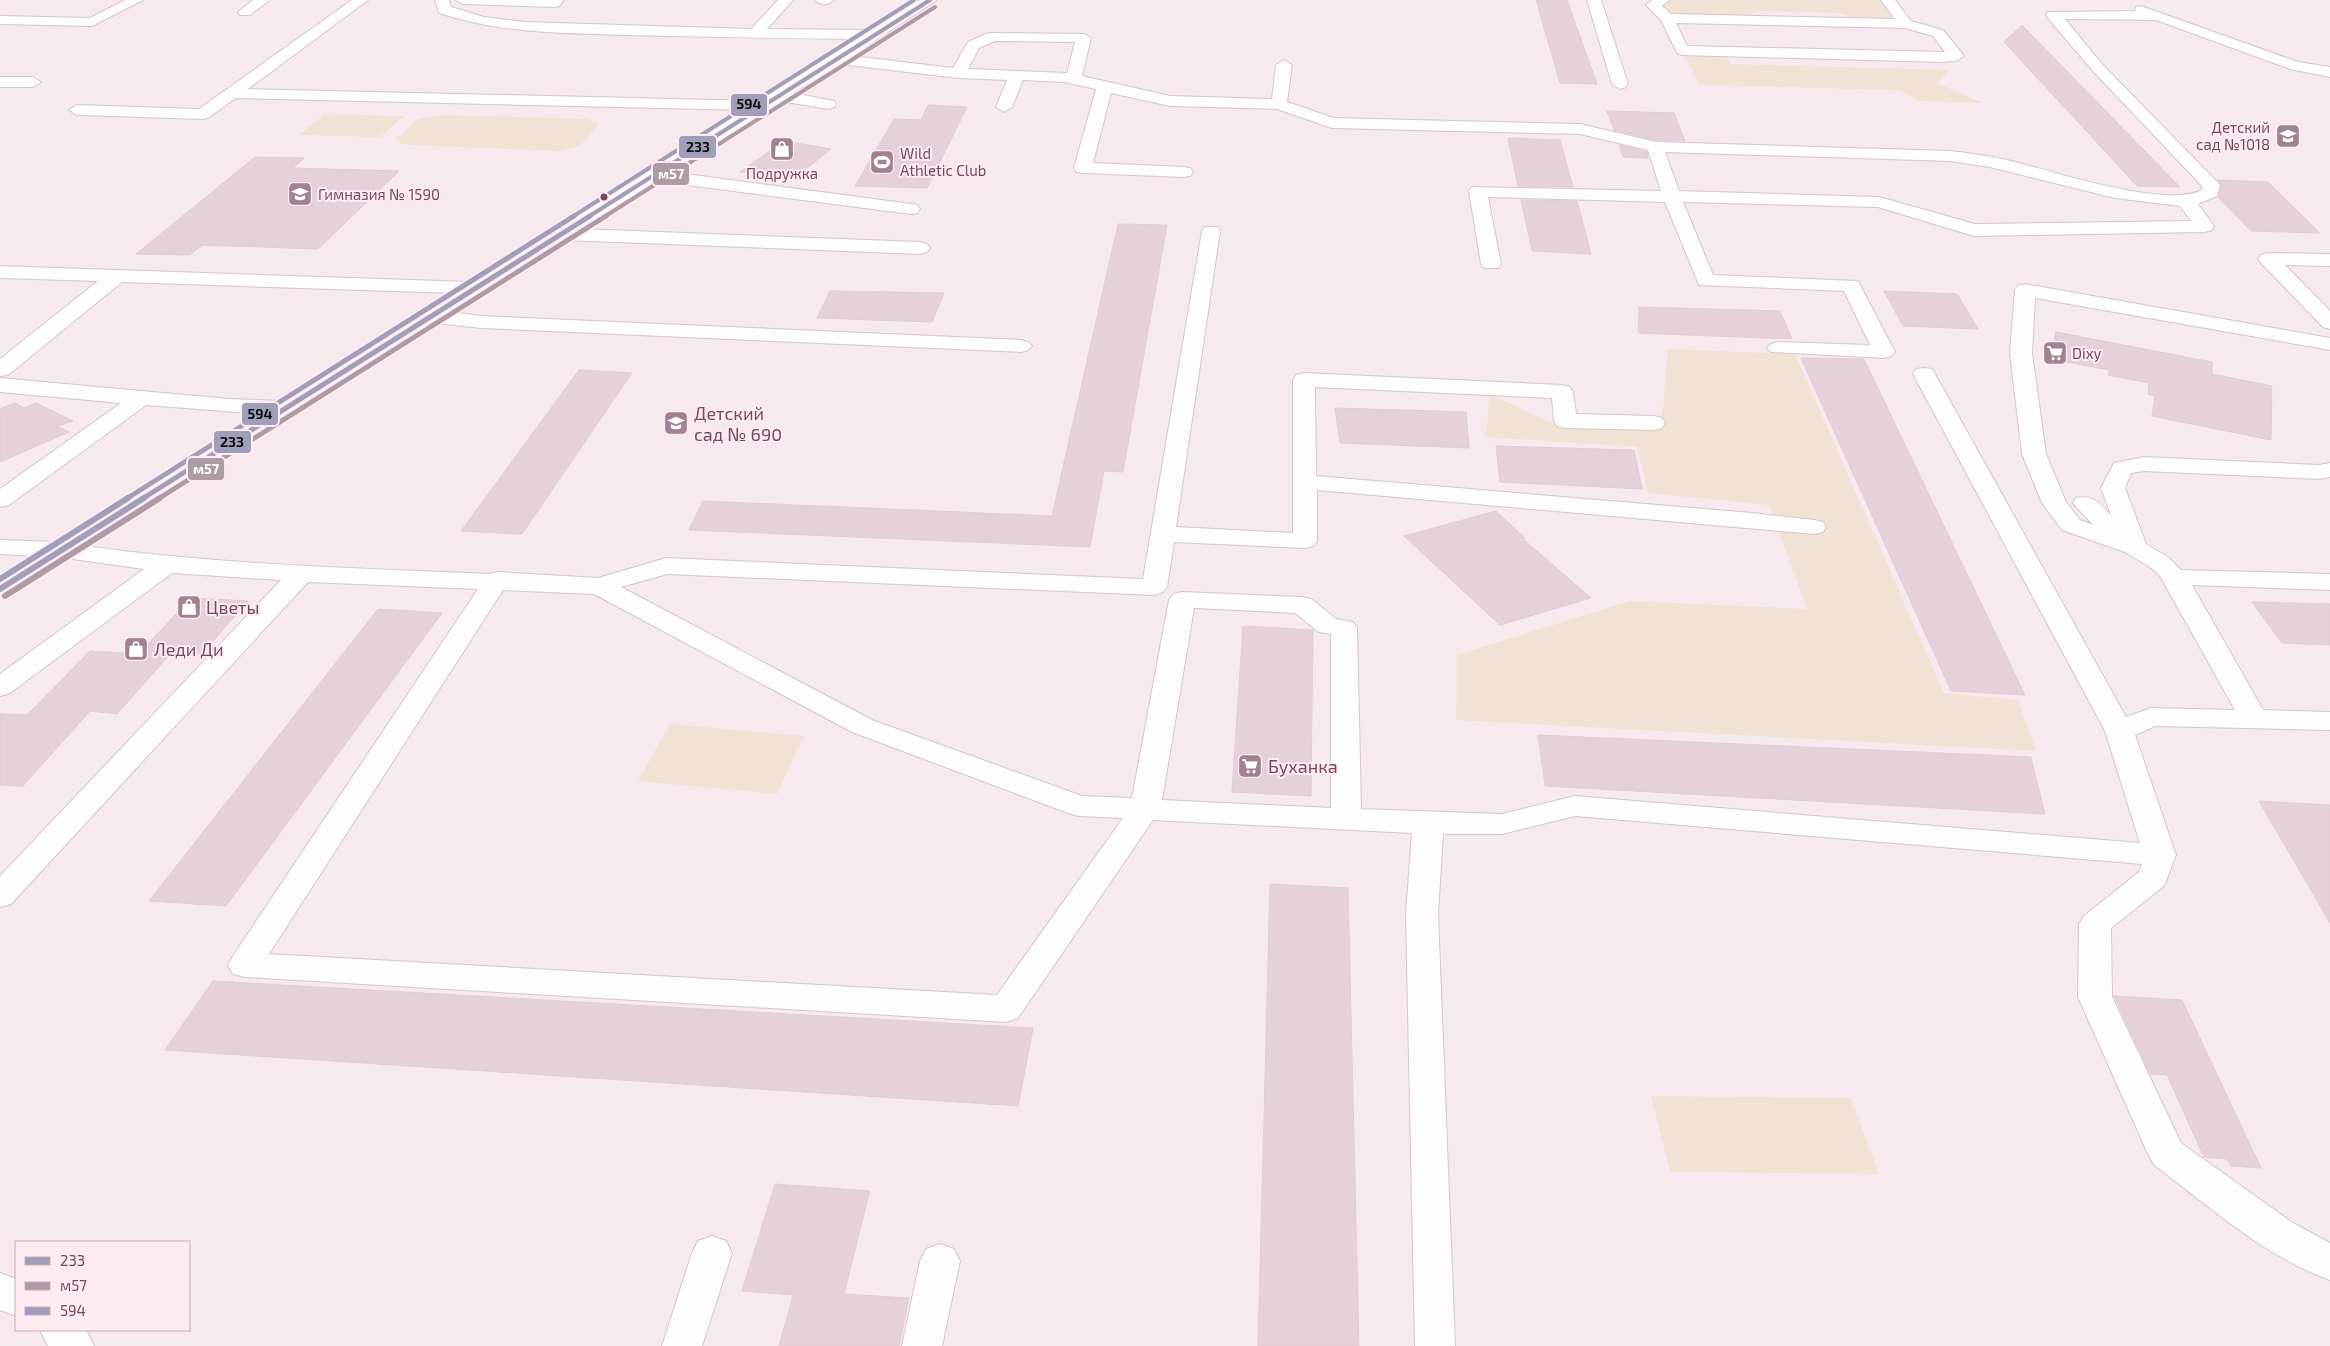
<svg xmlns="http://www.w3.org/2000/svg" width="2330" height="1346" font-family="'Exo 2',sans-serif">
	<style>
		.green { fill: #f0e3d6 }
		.building { fill: #e4d1da; stroke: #e0ccd6 }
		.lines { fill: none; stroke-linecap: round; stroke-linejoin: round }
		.minor-casing { stroke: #d7c5cd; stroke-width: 2 }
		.minor { fill: #fefcfc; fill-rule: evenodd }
		.bus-1-far2-casing { stroke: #ffebf2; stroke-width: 6 }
		.bus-1-far1-casing { stroke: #ffebf2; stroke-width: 8 }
		.bus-1-casing { stroke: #ffebf2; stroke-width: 10 }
		.bus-2-far2-casing { stroke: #ffebf2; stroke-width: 6 }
		.bus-2-far1-casing { stroke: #ffebf2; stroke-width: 8 }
		.bus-2-casing { stroke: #ffebf2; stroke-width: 10 }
		.bus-3-far2-casing { stroke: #ffebf2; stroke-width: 6 }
		.bus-3-far1-casing { stroke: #ffebf2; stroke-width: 8 }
		.bus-3-casing { stroke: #ffebf2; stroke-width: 10 }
		.bus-1-far2 { stroke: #a09fb9; stroke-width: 4 }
		.bus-1-far1 { stroke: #a09fb9; stroke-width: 5 }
		.bus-1 { stroke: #a09fb9; stroke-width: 6 }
		.bus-2-far2 { stroke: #ad9ba6; stroke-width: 4 }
		.bus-2-far1 { stroke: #ad9ba6; stroke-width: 5 }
		.bus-2 { stroke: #ad9ba6; stroke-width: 6 }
		.bus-3-far2 { stroke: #a09fb9; stroke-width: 4 }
		.bus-3-far1 { stroke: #a09fb9; stroke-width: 5 }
		.bus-3 { stroke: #a09fb9; stroke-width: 6 }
		.bus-dot { fill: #764963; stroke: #ffebf2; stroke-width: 2 }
		.labels { text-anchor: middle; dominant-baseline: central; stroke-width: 4; stroke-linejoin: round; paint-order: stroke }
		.far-poi-label { font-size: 15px; fill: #764963; stroke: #ffebf2; text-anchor: start }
		.poi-label { font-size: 18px; fill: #764963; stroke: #ffebf2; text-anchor: start }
		.line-badge { stroke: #ffebf2; stroke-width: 2 }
		.badge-label { font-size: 14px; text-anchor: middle; font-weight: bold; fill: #fff }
		.pale-badge-label { font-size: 14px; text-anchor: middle; font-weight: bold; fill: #111 }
	</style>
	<rect width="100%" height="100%" fill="#f7eaee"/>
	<path class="green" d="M 1663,0 L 1888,0 L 1906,24 L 1874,24 L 1839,13 L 1755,11 L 1741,20 L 1667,18 L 1653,5 Z
		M 1682,50 L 1724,52 L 1731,64 L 1951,70 L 1937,83 L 1983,103 L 1919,101 L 1900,90 L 1699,85 Z
		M 325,114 L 404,116 L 380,137 L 299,135 Z
		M 444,115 L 587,119 L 599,124 L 580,146 L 559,151 L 410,145 L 400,143 L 397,138 L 418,119 Z
		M 1668,349 L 1795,354 L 1944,693 L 2018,700 L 2036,751 L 1456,720 L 1457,655 L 1630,601 L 1807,609 L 1769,505 L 1648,493 L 1637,447 L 1485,437 L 1490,395 L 1553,423 L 1661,426 Z
		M 670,724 L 804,736 L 777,794 L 638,781 Z
		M 1651,1096 L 1851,1098 L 1879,1174 L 1670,1172 Z"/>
	<path class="building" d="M 1536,0 L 1567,0 L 1597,84 L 1560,83 Z
		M 2022,25 L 2180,187 L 2137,186 L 2004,42 Z
		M 928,105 L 967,107 L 927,188 L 855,186 L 894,119 L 921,120 Z
		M 1607,111 L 1674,113 L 1685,141 L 1656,140 L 1614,130 Z
		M 1508,138 L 1560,140 L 1573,187 L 1518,186 Z
		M 784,141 L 831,149 L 797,176 L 740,172 Z
		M 1619,145 L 1647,152 L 1648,158 L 1623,157 Z
		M 255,157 L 304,158 L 293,168 L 399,171 L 318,249 L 202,245 L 190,255 L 136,254 Z
		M 2218,180 L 2268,182 L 2320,233 L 2251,231 L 2218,197 L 2222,185 Z
		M 1521,200 L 1577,201 L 1591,254 L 1532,251 Z
		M 1118,224 L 1167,225 L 1123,472 L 1104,471 L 1090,547 L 689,530 L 703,501 L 1052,516 Z
		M 830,291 L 944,293 L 932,322 L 817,318 Z
		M 1884,291 L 1957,294 L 1978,329 L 1903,326 Z
		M 1639,307 L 1780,311 L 1792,339 L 1638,333 Z
		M 2056,332 L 2212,362 L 2212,374 L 2272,386 L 2271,440 L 2152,416 L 2155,396 L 2148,394 L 2149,383 L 2108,375 L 2109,370 L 2050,359 Z
		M 1801,358 L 1864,359 L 2025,695 L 1951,691 Z
		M 579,370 L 632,373 L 522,534 L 461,531 Z
		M 15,403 L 24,408 L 36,403 L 73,421 L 57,426 L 69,432 L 0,462 L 0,409 Z
		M 1335,408 L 1466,412 L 1469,448 L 1340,443 Z
		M 1496,446 L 1634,450 L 1642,489 L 1500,482 Z
		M 1496,511 L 1525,538 L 1523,539 L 1591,598 L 1500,625 L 1404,536 Z
		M 191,598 L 248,601 L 202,654 L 172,652 L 117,714 L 90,711 L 23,786 L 0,785 L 0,714 L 27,715 L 90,651 L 123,653 L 133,643 L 148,644 Z
		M 2252,602 L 2330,604 L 2330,645 L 2282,643 Z
		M 378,609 L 442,613 L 226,906 L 149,901 Z
		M 1243,626 L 1313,630 L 1311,796 L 1232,792 Z
		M 1538,735 L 2031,757 L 2045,814 L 1545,786 Z
		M 2259,801 L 2330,805 L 2330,923 Z
		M 1270,884 L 1348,888 L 1359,1346 L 1258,1346 Z
		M 213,981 L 1033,1028 L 1018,1106 L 165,1050 Z
		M 2114,996 L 2182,1000 L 2261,1168 L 2231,1166 L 2227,1159 L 2204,1157 L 2167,1075 L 2150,1074 Z
		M 775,1184 L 870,1191 L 844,1294 L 909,1298 L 899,1346 L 779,1346 L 793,1295 L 742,1291 Z"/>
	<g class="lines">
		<defs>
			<path id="minor" d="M 125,0 L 143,0 L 92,26 L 0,24 L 0,16 L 90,18 Z
				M 253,0 L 270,0 L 250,15 L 240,15 L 238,12 Z
				M 352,0 L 368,0 L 248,89 L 759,101 L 858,39 C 779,38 701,37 623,35 C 560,33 499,33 439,13 L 435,0 L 449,0 L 451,7 L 484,17 L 525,22 L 751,29 L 778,0 L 793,0 L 767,29 L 872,30 L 920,0 L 937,0 L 852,56 L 953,68 L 968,42 L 988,33 L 1084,34 L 1091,38 L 1082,76 L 1170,96 L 1272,99 L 1276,65 L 1284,60 L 1292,65 L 1287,102 L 1334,118 L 1580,124 L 1656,142 L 1950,151 C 1970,153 1991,156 2011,161 C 2052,171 2166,209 2202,190 L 2202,186 L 2092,70 L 2048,18 L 2046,15 L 2048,12 L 2135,11 L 2136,7 L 2141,6 L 2298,62 L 2330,67 L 2330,77 L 2290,69 L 2156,20 L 2065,19 L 2102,64 L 2220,185 L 2217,196 L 2198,204 L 2214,226 L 2212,230 L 2205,232 L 1974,236 L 1878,207 L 1683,202 L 1713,275 L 1858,281 L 1895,352 L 1891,356 L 1884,358 L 1771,352 L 1767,348 L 1771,344 L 1778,342 L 1870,345 L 1844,291 L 1699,285 L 1665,202 L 1488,197 L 1501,264 L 1498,268 L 1484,268 L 1481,264 L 1469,191 L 1472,187 L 1661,191 L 1648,150 L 1580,134 L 1332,128 L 1277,109 L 1170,106 L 1111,93 L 1093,163 L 1184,167 L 1190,168 L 1193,172 L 1190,176 L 1184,177 L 1083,173 L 1077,172 L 1074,168 L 1096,89 L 1064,82 L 1023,80 L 1012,107 L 1004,112 L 996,107 L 1007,80 L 958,78 L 840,64 L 793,93 L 834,101 L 836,104 L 834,107 L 828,109 L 781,101 L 772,109 L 671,172 L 911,204 L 917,205 L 920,209 L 917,213 L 911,214 L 657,181 L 581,229 L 920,242 L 927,244 L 930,248 L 927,252 L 920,254 L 564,240 L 451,312 L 482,316 L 1021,340 L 1028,342 L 1032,346 L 1028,350 L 1021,352 L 482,328 L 435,323 L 85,546 C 220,565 355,568 490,574 L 497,572 L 598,578 L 666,558 L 1143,579 L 1202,231 L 1204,227 L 1218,227 L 1220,231 L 1176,527 L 1293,533 L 1293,380 L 1296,375 L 1304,373 L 1562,385 L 1570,387 L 1573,392 L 1576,414 L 1654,416 L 1662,418 L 1665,423 L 1662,428 L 1654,430 L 1565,428 L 1557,426 L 1554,421 L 1552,398 L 1315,387 L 1316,476 L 1752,513 L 1814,520 L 1823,522 L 1826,527 L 1823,532 L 1814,534 L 1317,490 L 1317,541 L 1314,546 L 1305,548 L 1174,542 L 1167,587 L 1163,592 L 1154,595 L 667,574 L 621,587 L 872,720 L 1082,796 L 1132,798 L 1169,600 L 1173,594 L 1182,592 L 1302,597 L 1311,599 L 1336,619 L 1353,622 L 1357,628 L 1361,809 L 1502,814 L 1575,796 L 2140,843 L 2105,731 L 1913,374 L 1916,369 L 1924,368 L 1932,369 L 1935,374 L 2126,717 L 2151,708 L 2235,710 L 2160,576 L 2150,567 L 2125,552 L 2062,530 L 2042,503 L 2022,454 L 2010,353 L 2015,290 L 2018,286 L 2025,284 L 2330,338 L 2330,350 L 2035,298 L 2032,353 L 2046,454 L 2066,502 L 2080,520 L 2093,525 L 2073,503 L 2076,498 C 2093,494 2100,504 2111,515 L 2101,488 L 2114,463 L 2144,457 L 2319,465 L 2330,463 L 2330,477 L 2319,479 L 2144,471 L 2131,473 L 2125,488 L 2146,544 L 2168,557 L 2181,570 L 2330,574 L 2330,590 L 2192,585 L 2263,710 L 2330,712 L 2330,730 L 2155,726 L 2135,735 L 2176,855 L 2164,886 L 2111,928 L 2112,997 L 2181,1143 L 2293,1223 L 2330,1243 L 2330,1280 C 2265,1257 2209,1206 2154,1165 L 2148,1154 L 2078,997 L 2079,924 L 2084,916 L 2139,872 L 2142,864 L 1575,816 L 1502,834 L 1443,834 L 1438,914 L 1455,1346 L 1415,1346 L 1406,914 L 1412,833 L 1153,820 L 1018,1018 L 1006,1022 L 245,977 L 233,974 L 228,965 L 233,956 L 478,589 L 308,582 L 11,904 L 0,907 L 0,876 L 281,580 L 172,573 L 10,693 L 0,696 L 0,674 L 144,569 L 66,558 L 9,594 L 0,597 L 0,578 L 34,556 L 0,554 L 0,540 L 57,542 L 261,414 L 146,405 L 9,505 L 0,507 L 0,489 L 121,403 L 0,392 L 0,378 L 229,399 L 281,401 L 453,293 L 122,282 L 8,375 L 0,376 L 0,359 L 98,281 L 0,278 L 0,266 L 471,282 L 744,110 L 236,98 L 209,117 L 203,119 L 77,115 L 69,110 L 77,105 L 199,109 ZM 995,41 L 1075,42 L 1067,73 L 968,69 L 979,48 ZM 1665,152 L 1950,161 L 1990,167 L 2115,198 L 2180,206 L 2191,221 L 1975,224 L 1879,197 L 1679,191 ZM 503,590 L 594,594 L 852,732 L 1068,813 L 1079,816 L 1123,818 L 997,995 L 269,954 ZM 1194,608 L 1295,613 L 1319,632 L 1331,634 L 1331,808 L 1162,800 Z
				M 456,0 L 564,0 L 559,6 L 554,7 L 463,4 Z
				M 816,0 L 834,0 L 827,4 L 818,3 Z
				M 1587,0 L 1601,0 L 1628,84 L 1626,87 L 1620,89 L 1612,84 Z
				M 1652,0 L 1670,0 L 1662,6 L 1671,14 L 1895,19 L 1881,0 L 1895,0 L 1911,21 L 1943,30 L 1964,56 L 1956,61 L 1941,62 L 1682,55 L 1677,53 L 1661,20 L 1646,5 ZM 1676,23 L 1905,28 L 1933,36 L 1945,52 L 1687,46 Z
				M 0,77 L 33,77 L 41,82 L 33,87 L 0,87 Z
				M 2268,253 L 2330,254 L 2330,266 L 2285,265 L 2330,311 L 2330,329 L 2323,327 L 2261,263 L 2258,259 L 2261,255 Z
				M 712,1236 L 726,1241 L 732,1253 L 702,1346 L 662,1346 L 692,1253 L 698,1241 Z
				M 940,1244 L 954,1249 L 960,1261 L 942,1346 L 902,1346 L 920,1261 L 926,1249 Z
				M 0,1273 L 16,1279 L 16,1316 L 0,1310 Z
				M 40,1330 L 86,1330 L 94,1346 L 48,1346 Z"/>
		</defs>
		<use href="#minor" class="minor-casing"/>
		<use href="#minor" class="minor"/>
		<defs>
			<path id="bus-1-far2" d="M 588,217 L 930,0"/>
			<path id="bus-1-far1" d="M 142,499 L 590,216"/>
			<path id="bus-1" d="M 0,589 L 144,498"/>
			<path id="bus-2-far2" d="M 604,217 L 935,7"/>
			<path id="bus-2-far1" d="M 158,499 L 606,216"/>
			<path id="bus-2" d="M 5,596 L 160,498"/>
			<path id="bus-3-far2" d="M 572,217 L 914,0"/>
			<path id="bus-3-far1" d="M 126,499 L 574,216"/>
			<path id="bus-3" d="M 0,579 L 128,498"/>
		</defs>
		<use href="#bus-1-far2" class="bus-1-far2-casing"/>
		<use href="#bus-1-far1" class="bus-1-far1-casing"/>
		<use href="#bus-1" class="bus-1-casing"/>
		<use href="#bus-2-far2" class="bus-2-far2-casing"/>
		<use href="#bus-2-far1" class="bus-2-far1-casing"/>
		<use href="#bus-2" class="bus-2-casing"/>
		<use href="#bus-3-far2" class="bus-3-far2-casing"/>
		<use href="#bus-3-far1" class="bus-3-far1-casing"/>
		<use href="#bus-3" class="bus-3-casing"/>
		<use href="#bus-1-far2" class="bus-1-far2"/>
		<use href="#bus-1-far1" class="bus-1-far1"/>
		<use href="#bus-1" class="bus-1"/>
		<use href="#bus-2-far2" class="bus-2-far2"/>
		<use href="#bus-2-far1" class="bus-2-far1"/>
		<use href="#bus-2" class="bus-2"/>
		<use href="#bus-3-far2" class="bus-3-far2"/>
		<use href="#bus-3-far1" class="bus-3-far1"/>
		<use href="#bus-3" class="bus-3"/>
	</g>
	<defs>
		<symbol id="school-square" viewBox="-11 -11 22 22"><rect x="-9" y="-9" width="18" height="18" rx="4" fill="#a38194" stroke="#ffebf2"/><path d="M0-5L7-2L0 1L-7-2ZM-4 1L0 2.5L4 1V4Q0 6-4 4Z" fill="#fff"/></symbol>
		<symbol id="shop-square" viewBox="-11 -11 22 22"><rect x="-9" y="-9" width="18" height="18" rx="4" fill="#a38194" stroke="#ffebf2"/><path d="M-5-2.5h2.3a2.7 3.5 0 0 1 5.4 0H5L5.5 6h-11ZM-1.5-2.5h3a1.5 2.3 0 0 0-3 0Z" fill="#fff"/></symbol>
		<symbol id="stadium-square" viewBox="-11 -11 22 22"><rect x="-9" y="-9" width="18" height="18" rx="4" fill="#a38194" stroke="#ffebf2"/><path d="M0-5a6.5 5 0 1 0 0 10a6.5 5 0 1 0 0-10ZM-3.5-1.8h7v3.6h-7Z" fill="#fff"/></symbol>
		<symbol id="supermarket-square" viewBox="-11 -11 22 22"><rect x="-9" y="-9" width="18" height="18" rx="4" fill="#a38194" stroke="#ffebf2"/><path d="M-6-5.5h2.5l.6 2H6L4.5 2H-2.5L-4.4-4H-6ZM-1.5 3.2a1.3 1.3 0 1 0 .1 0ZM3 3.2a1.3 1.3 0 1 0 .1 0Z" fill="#fff"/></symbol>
	</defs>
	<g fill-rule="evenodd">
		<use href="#school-square" x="2274" y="122" width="28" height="28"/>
		<use href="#shop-square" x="768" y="135" width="28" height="28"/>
		<use href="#stadium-square" x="868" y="148" width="28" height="28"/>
		<use href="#school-square" x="286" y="180" width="28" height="28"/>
		<use href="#supermarket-square" x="2041" y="339" width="28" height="28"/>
		<use href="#school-square" x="662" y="409" width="28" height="28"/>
		<use href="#shop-square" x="175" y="593" width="28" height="28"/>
		<use href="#shop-square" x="122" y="635" width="28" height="28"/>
		<use href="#supermarket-square" x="1236" y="752" width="28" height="28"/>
	</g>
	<circle class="bus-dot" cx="604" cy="197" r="4.5"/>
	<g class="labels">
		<g class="far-poi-label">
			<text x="2270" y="127" text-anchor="end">Детский<tspan x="2270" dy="17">сад №1018</tspan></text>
			<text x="900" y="153">Wild<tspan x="900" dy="17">Athletic Club</tspan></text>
			<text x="782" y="173" text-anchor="middle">Подружка</text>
			<text x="318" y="194">Гимназия № 1590</text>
			<text x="2072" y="353">Dixy</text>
		</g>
		<g class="poi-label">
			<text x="694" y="413">Детский<tspan x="694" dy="21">сад № 690</tspan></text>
			<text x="206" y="607">Цветы</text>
			<text x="154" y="649">Леди Ди</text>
			<text x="1268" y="766">Буханка</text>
		</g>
	</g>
	<g class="line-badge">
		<rect x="730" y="93" width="38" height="24" rx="5" fill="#a09fb9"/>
		<rect x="678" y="135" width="39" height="24" rx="5" fill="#a09fb9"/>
		<rect x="652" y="162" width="38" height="24" rx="5" fill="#ad9ba6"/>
		<rect x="241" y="402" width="38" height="24" rx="5" fill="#a09fb9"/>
		<rect x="213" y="430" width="39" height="24" rx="5" fill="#a09fb9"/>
		<rect x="187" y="457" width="38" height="24" rx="5" fill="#ad9ba6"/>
	</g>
	<g class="badge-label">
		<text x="671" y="179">м57</text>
		<text x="206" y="474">м57</text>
	</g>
	<g class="pale-badge-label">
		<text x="749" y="109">594</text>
		<text x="698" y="152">233</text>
		<text x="260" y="419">594</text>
		<text x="232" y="447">233</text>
	</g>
	<rect x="15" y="1241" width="175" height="90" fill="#ffebf2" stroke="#c8aab9"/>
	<rect x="25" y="1257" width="25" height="8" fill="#a09fb9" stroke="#c8aab9"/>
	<text x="60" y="1266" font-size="15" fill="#764963">233</text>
	<rect x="25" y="1282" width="25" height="8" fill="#ad9ba6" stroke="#c8aab9"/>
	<text x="60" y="1291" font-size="15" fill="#764963">м57</text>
	<rect x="25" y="1307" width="25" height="8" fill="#a09fb9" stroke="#c8aab9"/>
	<text x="60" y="1316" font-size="15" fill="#764963">594</text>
</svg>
